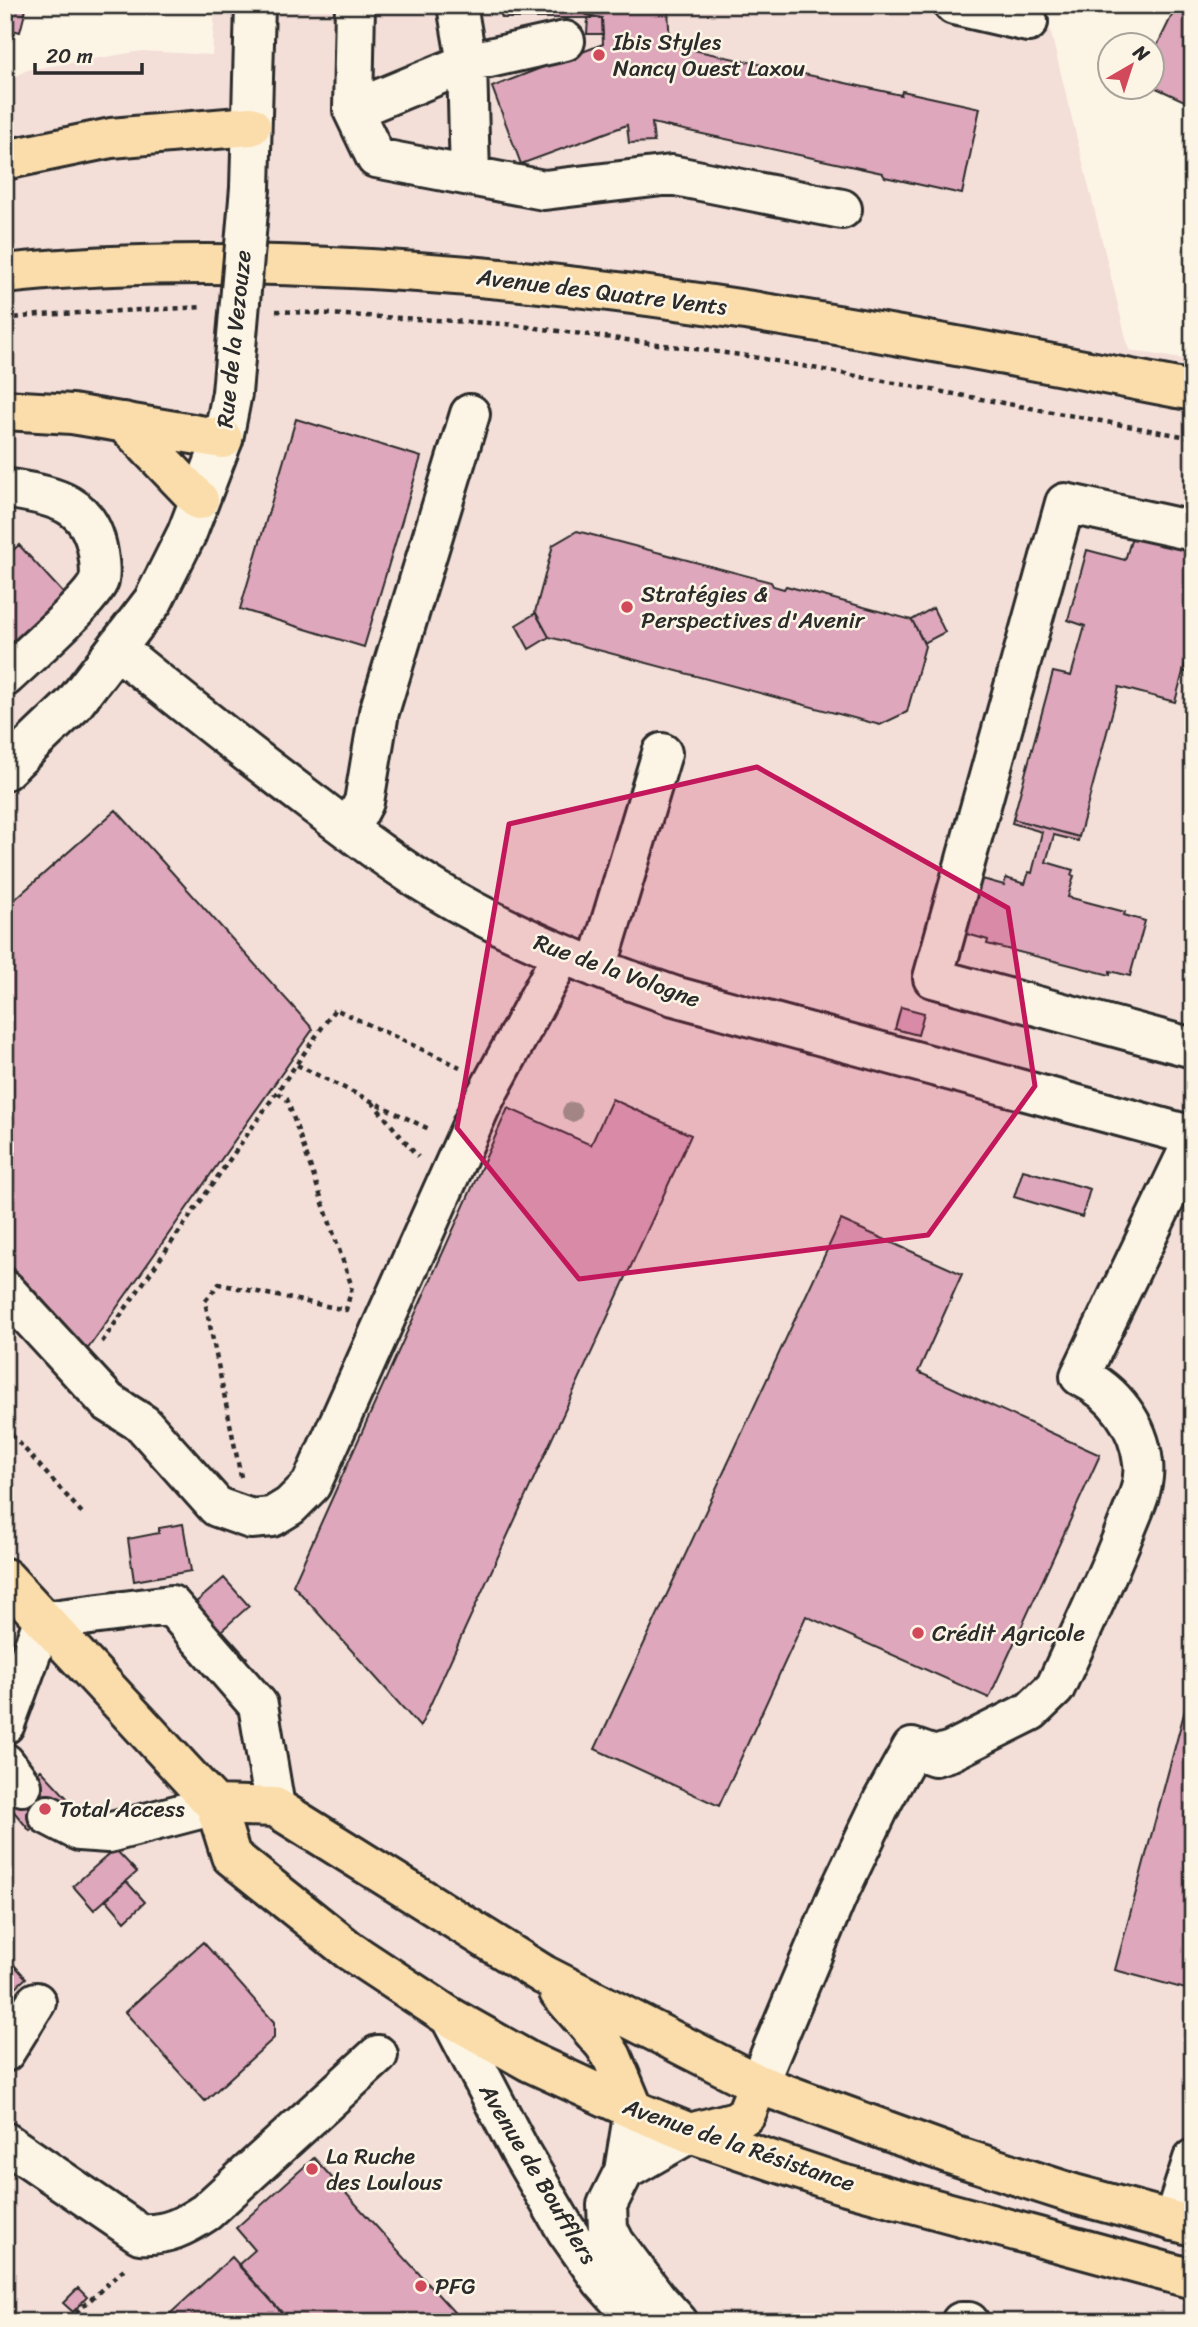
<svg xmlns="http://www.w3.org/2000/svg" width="1198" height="2327" font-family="Sriracha,sans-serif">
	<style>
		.built { fill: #f3ded8 }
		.building { fill: #dea7bb; stroke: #2b2b2b; stroke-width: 2 }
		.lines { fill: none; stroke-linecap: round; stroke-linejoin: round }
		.minor-casing { stroke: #2b2b2b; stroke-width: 44 }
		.major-casing { stroke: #2b2b2b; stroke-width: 44 }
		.path { stroke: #2b2b2b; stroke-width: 4.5; stroke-dasharray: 5 5; stroke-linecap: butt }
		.minor { stroke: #fcf5e5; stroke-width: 38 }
		.major { stroke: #fbddab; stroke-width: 38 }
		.minor-bridge-casing { stroke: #2b2b2b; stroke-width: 44; stroke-linecap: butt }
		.minor-bridge { stroke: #fcf5e5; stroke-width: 38 }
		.tree { fill: #9ba192 }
		.marked { fill: #c2185b; fill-opacity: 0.2; stroke: #c2185b; stroke-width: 5; stroke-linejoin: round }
		.poi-dot { fill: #d1495b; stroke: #fcf5e5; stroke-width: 2.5 }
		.labels { text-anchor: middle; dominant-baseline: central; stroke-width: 5; stroke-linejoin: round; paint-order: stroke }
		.poi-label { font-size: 23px; fill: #2b2b2b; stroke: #fcf5e5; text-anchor: start }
		.street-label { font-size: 23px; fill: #2b2b2b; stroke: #fcf5e5 }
	</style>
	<rect width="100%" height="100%" fill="#fcf5e5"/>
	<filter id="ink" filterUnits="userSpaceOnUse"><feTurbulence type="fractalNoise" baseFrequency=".0143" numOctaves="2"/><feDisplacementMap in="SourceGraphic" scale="14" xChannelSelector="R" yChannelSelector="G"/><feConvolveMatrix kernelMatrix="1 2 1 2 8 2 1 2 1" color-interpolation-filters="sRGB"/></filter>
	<g filter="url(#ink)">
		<path class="built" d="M 215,5 L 1044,5 L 1129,350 L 1193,361 L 1193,2322 L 5,2322 L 5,77 L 16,76 L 27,70 L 142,51 L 212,55 Z"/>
		<path class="building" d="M 5,5 L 27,5 L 20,32 L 5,28 Z
			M 498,5 L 568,5 L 587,15 L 602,18 L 502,18 Z
			M 568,5 L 679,5 L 668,9 L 670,45 L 901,95 L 902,91 L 980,108 L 962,194 L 885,177 L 882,173 L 652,123 L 654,142 L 629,143 L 627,125 L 521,164 L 492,87 L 603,44 L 602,18 L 587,15 Z
			M 1177,5 L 1193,5 L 1193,105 L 1152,86 L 1152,56 Z
			M 588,18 L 602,18 L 603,34 L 587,34 Z
			M 296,419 L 421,457 L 364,647 L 240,609 Z
			M 577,531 L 771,582 L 773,586 L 784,589 L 786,586 L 912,620 L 925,646 L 907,712 L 880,725 L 549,637 L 535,612 L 553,545 Z
			M 1133,534 L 1193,549 L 1193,634 L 1175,702 L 1119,687 L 1079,837 L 1013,819 L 1053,672 L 1071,676 L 1085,626 L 1068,620 L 1087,550 L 1125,560 Z
			M 19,545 L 65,595 L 5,649 L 5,557 Z
			M 933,608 L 945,632 L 924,643 L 912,620 Z
			M 536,613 L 549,637 L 529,649 L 516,625 Z
			M 1187,657 L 1193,659 L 1193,674 L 1183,671 Z
			M 116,810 L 313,1029 L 87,1350 L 5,1259 L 5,908 Z
			M 1013,819 L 1079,837 L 1078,841 L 1054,835 L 1046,862 L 1073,870 L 1071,875 L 1074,876 L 1068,897 L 1125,912 L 1124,915 L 1145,921 L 1130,976 L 1110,971 L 1110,975 L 987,944 L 988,940 L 960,932 L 975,877 L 1004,885 L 1006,878 L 1025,884 L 1029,872 L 1032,873 L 1042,832 L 1012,823 Z
			M 901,1007 L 924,1013 L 918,1035 L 895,1029 Z
			M 612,1099 L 691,1135 L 420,1727 L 293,1585 L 508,1108 L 591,1145 Z
			M 1023,1170 L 1090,1189 L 1082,1217 L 1014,1197 Z
			M 841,1220 L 962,1274 L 918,1372 L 1100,1455 L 989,1698 L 806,1616 L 719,1806 L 595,1749 Z
			M 183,1524 L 191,1571 L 134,1581 L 128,1539 L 159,1533 L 159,1528 Z
			M 224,1578 L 249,1606 L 222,1630 L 247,1658 L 221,1680 L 172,1623 Z
			M 1193,1680 L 1193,1991 L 1115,1970 Z
			M 41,1770 L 67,1798 L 30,1831 L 5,1801 Z
			M 115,1849 L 137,1872 L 94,1910 L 73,1886 Z
			M 126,1881 L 145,1902 L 125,1921 L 106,1899 Z
			M 203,1942 L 274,2022 L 274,2038 L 205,2101 L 125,2012 Z
			M 5,1955 L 26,1978 L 5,1997 Z
			M 314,2158 L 463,2322 L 291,2322 L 238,2265 L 255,2250 L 236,2228 Z
			M 232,2257 L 290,2322 L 161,2322 Z
			M 78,2288 L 87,2297 L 73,2312 L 63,2303 Z"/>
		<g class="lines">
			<defs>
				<path id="minor" d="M 355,5 L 353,110 L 467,63 L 457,5
					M 954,5 L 1028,22
					M 353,110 L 376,158 L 544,190 L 671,175 L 842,209
					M 470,176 L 467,63 L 565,41
					M 250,188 L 255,5
					M 5,488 C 49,496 90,499 98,553 C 99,560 101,572 99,580 C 94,598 22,661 5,677
					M 1193,531 L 1065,503 L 933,978 L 1193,1048
					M 117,649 C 182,702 248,754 314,804 C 354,834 393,864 436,890 C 510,935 592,968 674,996 L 1193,1136
					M 5,770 L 73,705 L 153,601 L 187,533 L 223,439 L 232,393
					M 349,830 L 364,802 L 379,712 L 470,414
					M 597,968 L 662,753
					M 5,1290 L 108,1402 L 143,1424 L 217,1507 L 251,1519 L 272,1517 L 290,1506 L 311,1485 L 482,1103 L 550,977 L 561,953
					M 5,1724 L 43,1621 L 171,1605 L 258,1705 L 275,1807
					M 5,1763 L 22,1786
					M 48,1815 L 79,1831 L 108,1833 L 215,1805
					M 450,2017 L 521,2153 L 566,2230 L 602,2281 L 639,2322
					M 5,2052 L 36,2002
					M 758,2084 L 837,1896 L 883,1800 L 912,1748 L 935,1756 L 951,1751 L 1031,1711 L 1055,1688 C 1079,1636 1104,1584 1125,1531 C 1133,1510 1146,1486 1143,1463 C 1139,1425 1114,1392 1080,1376 L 1193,1141
					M 634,2110 L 624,2171 L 607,2205 L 608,2229 L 615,2243 L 658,2300 L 678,2322
					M 5,2142 L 140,2234 C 166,2236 185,2226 206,2212 L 378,2055
					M 624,2171 L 690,2133
					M 1173,2221 L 1193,2159
					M 961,2322 L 969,2322"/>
				<path id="major" d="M 5,160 L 111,138 L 251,126
					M 5,274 C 113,262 222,262 330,267 C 621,279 907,336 1193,391
					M 5,410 L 72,414 L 223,439
					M 124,422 L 199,500
					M 5,1578 L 215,1805 L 231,1856 L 350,1951 L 450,2017 L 530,2062 L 634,2110 L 690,2133 L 839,2183 L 1193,2279
					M 215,1805 L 275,1807 L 544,1975 L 758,2084 L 953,2155 L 1074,2194 L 1193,2226
					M 559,1992 L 604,2044 L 612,2057 L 634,2110
					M 690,2133 L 736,2121 L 746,2114 L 758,2084"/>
			</defs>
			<use href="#minor" class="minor-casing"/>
			<use href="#major" class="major-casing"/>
			<path class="path" d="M 276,311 L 506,324 L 748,356 L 1193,438
				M 5,319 L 39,315 L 204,307
				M 297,1065 L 431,1130
				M 372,1102 L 418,1157
				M 102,1342 L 335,1009 L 460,1067
				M 5,1427 L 83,1514
				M 241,1477 L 205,1301 L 219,1284 L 346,1310 L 352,1287 L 287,1099 L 277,1093
				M 58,2322 L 76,2313 L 125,2268"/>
			<use href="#minor" class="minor"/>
			<use href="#major" class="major"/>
			<defs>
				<path id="minor-bridge" d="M 232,393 L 250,188"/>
			</defs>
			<use href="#minor-bridge" class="minor-bridge-casing"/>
			<use href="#minor-bridge" class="minor-bridge"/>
		</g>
		<circle class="tree" cx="572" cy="1112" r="10"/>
	</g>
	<path class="marked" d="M 757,767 L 1008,908 L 1035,1086 L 928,1235 L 579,1279 L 457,1128 L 509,824 Z"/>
	<g class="poi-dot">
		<circle cx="599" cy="55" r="7"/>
		<circle cx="627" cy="607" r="7"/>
		<circle cx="918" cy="1633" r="7"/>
		<circle cx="45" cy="1809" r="7"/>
		<circle cx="312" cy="2169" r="7"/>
		<circle cx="421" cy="2286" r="7"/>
	</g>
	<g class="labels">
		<g class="poi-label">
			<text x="613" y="42">Ibis Styles<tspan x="613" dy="26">Nancy Ouest Laxou</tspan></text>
			<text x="641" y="594">Stratégies &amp;<tspan x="641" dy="26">Perspectives d'Avenir</tspan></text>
			<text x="932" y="1633">Crédit Agricole</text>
			<text x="59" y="1809">Total Access</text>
			<text x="326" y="2156">La Ruche<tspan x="326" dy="26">des Loulous</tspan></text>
			<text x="435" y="2286">PFG</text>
		</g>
		<g class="street-label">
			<text transform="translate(602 292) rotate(7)">Avenue des Quatre Vents</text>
			<text transform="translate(234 339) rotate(-84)">Rue de la Vezouze</text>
			<text transform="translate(617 971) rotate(20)">Rue de la Vologne</text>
			<text transform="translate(739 2145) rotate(19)">Avenue de la Résistance</text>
			<text transform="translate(538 2174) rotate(59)">Avenue de Boufflers</text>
		</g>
	</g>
	<rect width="1198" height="2327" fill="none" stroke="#fcf5e5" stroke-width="28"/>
	<rect x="14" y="14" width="1170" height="2299" fill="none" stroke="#2b2b2b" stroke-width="2.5" filter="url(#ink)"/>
	<g transform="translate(1131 66) rotate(39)"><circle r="33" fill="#fcf5e5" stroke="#a8a49b" stroke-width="2"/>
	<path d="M0-5L12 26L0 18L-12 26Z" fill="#d1495b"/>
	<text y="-10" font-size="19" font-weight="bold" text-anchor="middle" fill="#2b2b2b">N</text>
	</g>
	<path d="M35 63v10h107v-10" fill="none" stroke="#2b2b2b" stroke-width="3.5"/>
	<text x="46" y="63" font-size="21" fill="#2b2b2b" stroke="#fcf5e5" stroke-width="5" paint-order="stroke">20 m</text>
</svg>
